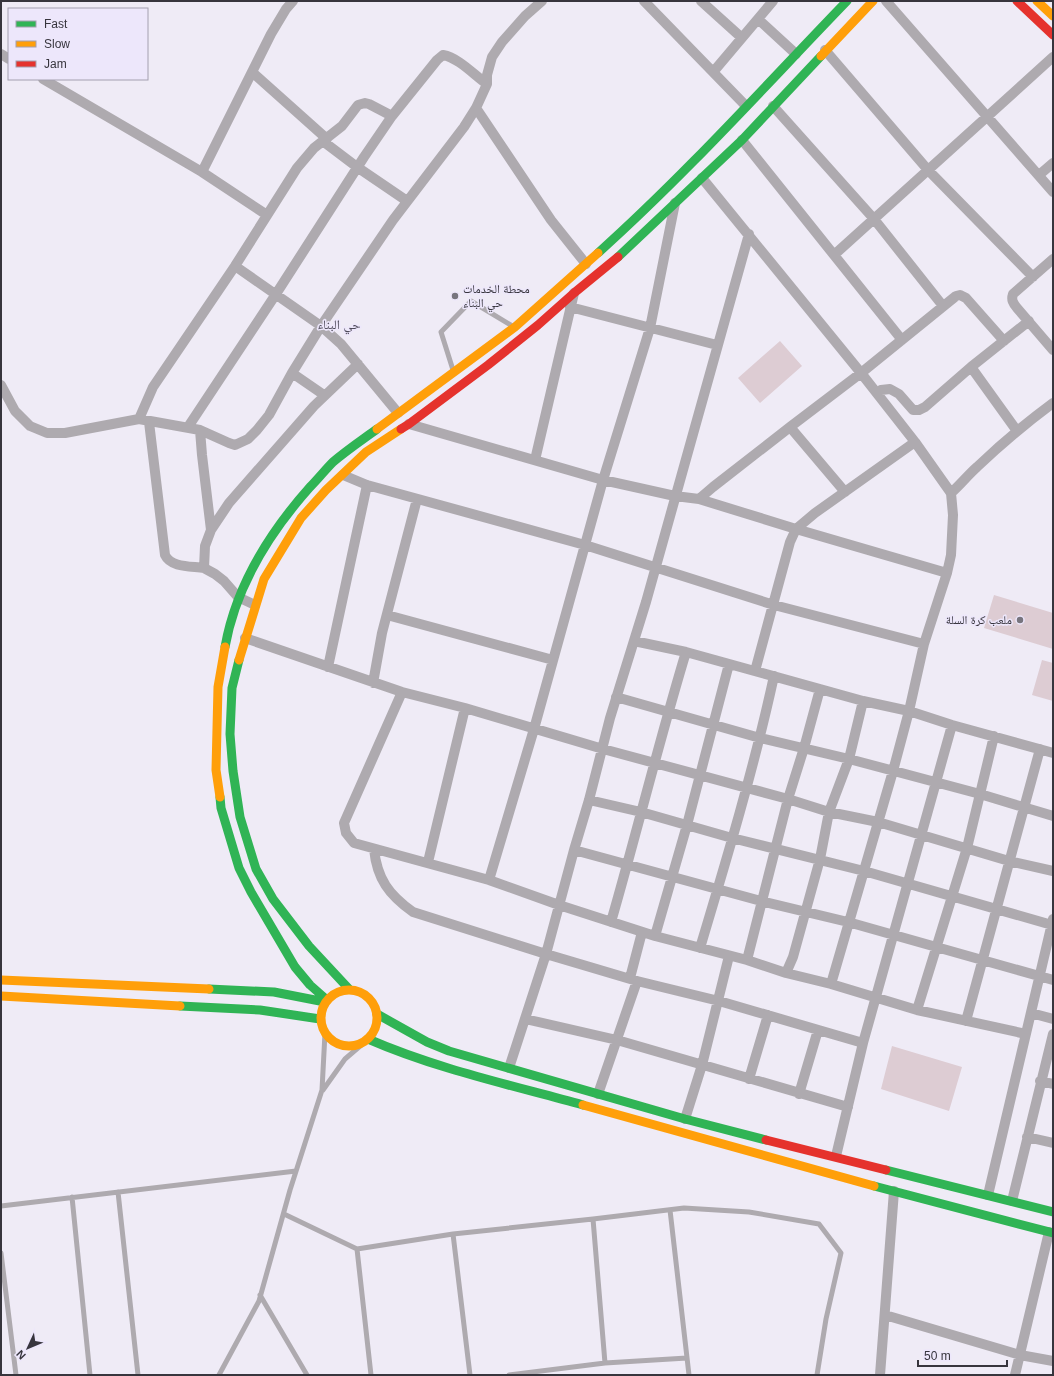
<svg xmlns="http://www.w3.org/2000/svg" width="1054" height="1376" font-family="Arial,'Noto Naskh Arabic',sans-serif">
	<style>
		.green { fill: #ddccd3 }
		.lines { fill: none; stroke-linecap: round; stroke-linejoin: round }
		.lane { stroke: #aeaaaf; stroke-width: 5 }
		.street { stroke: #aeaaaf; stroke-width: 10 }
		.fast { stroke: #30b455; stroke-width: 9 }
		.slow { stroke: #ff9f0a; stroke-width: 9 }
		.jam { stroke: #e5322d; stroke-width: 9 }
		.poi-dot { fill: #77757e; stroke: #ede7fb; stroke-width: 1.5 }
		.labels { text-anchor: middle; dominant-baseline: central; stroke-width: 3; stroke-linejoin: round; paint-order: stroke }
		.poi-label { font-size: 12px; fill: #37353d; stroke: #ede7fb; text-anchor: start }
		.neighbourhood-label { font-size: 13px; fill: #4c4858; stroke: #ede7fb }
	</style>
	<rect width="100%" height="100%" fill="#efebf6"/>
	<path class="green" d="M 780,341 L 802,366 L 760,403 L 738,378 Z
		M 994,595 L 1053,613 L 1053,649 L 984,628 Z
		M 1042,660 L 1053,663 L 1053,701 L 1032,695 Z
		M 892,1046 L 962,1067 L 949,1111 L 881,1089 Z"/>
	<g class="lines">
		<path class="lane" d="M 453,370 L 441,332 L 471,301 L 514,327
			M 323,1090 L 345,1059 L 366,1041
			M 118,1192 L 138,1375
			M 72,1197 L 90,1375
			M 1,1206 L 296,1171
			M 670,1210 L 689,1375
			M 284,1214 L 357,1249 L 453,1234 L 593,1219 L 684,1208 L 749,1212 L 819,1224 L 841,1253 L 826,1319 L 817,1375
			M 593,1219 L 605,1363
			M 453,1234 L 470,1375
			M 357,1249 L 371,1375
			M 1,1253 L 16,1375
			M 260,1295 L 307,1375
			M 219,1375 L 259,1301 L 290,1190 L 322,1090 L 325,1033
			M 509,1375 L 605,1363 L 687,1358"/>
		<path class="street" d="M 644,1 L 746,106
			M 701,1 L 742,38
			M 886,1 L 1053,192
			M 758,19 L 796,54
			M 825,50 L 928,170 L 1033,277
			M 1,54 L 9,59
			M 714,71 L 773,1
			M 252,72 L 327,139
			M 43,79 L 202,172 L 267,215
			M 773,106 L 874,219 L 943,306
			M 476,108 L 551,220 L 586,264
			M 742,140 L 902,340
			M 324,142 L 357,167 L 407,201
			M 202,172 L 271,34 L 286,9 L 293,1
			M 1039,175 L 1053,163
			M 702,178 L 861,373 L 915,442 L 951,493 L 953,515 L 951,555 L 947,573 L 924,644 L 909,711 L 893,771 L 831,984
			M 834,255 L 1053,57
			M 1053,259 L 1013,294 C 1011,300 1013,303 1017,308 L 1053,350
			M 235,266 L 321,326 L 341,344 L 398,413
			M 570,307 L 717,345
			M 971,367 L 1017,431
			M 292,373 L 324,395
			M 1,385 L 15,411 L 30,426 L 47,433 L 65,433 L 139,419 L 200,430 L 229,443 L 235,445 L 248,439 L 257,430 L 269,415 L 292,373 L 321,326 L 393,220 L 464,127 L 476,108 L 487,84 L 487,75 L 492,57 L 502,42 L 525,16 L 542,1
			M 877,393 L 881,390 L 890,389 L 899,394 L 913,410 L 919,410 L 925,407 L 971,367 L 1029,321
			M 139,419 L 153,387 L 235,266 L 297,168 L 314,148 L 342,126 L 358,105 L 365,103 L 369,104 L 392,116
			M 149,422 L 165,555 C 171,568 192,566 204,568
			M 409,424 L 603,480 L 675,496 L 699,499 L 796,529 L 947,573
			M 188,427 L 276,294 L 364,157 L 392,116 L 437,60 L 443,55 C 459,58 474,75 487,84
			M 790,427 L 845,492
			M 200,430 L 202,455 L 211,530
			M 535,460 L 574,293
			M 343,475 L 367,485 L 585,545 L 774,605 L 924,644
			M 951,493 C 960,485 968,475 977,467 C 1001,444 1026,423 1053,403
			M 699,499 L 713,487 L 790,427 L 861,373 L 956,296 L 960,295 L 966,298 L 1004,341
			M 255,605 L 238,597 L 224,581 L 215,574 L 204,568 L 205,546 L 211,530 L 229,503 L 314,406 L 358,364
			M 387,615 L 553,660
			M 245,638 L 402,692 L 465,708 L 603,749 L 788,799 L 829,812 L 878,822 L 1009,861 L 1053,871
			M 634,641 L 686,652 L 863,701 L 909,711 L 952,725 L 1053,753
			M 328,667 L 367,485
			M 755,671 L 790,542 L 796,529 L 815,513 L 915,442
			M 373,683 L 382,633 L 417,499
			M 402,692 L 344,823 L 346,833 L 354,843 L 489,880 L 559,905 L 655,936 L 747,960 L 786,973 L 831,984 L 917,1010 L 1026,1034
			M 616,697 L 760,738 L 849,759 L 980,794 L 1053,816
			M 589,800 L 641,812 L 732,838 L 864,871 L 1052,925
			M 374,849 C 377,879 389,895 413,912 L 546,954 L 637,981 L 719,1001 L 863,1043
			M 574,850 L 761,901 L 848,922 L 1053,980
			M 428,862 L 465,708
			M 489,880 L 534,729 L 603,480 L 650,328 L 675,203
			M 611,922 C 637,832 659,741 686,652
			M 655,936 L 687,825 L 729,664
			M 700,948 C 727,858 754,768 774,676
			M 747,960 L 788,799 L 804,748 L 820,689
			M 786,973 L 793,957 L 820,859 L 829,812 L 849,759 L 863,701
			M 630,978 L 642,932
			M 917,1010 L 967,848 L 994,736
			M 1031,1013 L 1053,1019
			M 525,1019 L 617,1040 L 848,1107
			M 966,1021 L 1040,749
			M 509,1068 L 546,954 L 574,850 L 589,800 L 610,718 L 646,602 L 749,234
			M 749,1079 L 768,1015
			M 1040,1081 L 1053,1084
			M 598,1094 L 637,981
			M 799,1094 L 818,1030
			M 685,1119 L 702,1065 L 729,956
			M 1027,1137 L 1053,1143
			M 836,1156 L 863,1043 L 952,725
			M 988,1195 L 1053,919
			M 1012,1201 L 1053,1034
			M 885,1315 L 1020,1355 L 1053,1361
			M 880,1375 L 894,1191
			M 1015,1375 L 1049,1232"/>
		<path class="fast" d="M 598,253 C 686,174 765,86 847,1
			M 618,257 L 742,140 L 821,56
			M 225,647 C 236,585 269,533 310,487 C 318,479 325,470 333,462 C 347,450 362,440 377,429
			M 239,660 L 232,688 L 230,734 L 233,771 L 240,817 L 256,869 L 273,899 L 309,946 L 349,989
			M 220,797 L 221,808 L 239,868 L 251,892 L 295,967 L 310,985 L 327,1000
			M 209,989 L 274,992 L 325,1002
			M 180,1006 L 260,1010 L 320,1019
			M 377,1014 L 427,1042 L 449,1051 L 685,1119 L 766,1140
			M 368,1039 C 437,1069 511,1085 583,1105
			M 886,1170 L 1053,1212
			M 874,1186 L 1053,1233"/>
		<path class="slow" d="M 1037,1 L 1053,16
			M 821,56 L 873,1
			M 377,429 L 515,327 L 598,253
			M 239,660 L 264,579 L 301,518 L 326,490 L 366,452 L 401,429
			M 220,797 L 216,770 L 218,687 L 225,647
			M 1,980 L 209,989
			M321 1018a28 28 0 1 1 56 0a28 28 0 1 1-56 0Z
			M 1,996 L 180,1006
			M 583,1105 L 874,1186"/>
		<path class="jam" d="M 1017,1 L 1053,35
			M 401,429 L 409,424 L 488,365 L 538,325 L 574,293 L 618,257
			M 766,1140 L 886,1170"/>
	</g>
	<g class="poi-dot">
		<circle cx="455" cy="296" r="4"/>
		<circle cx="1020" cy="620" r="4"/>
	</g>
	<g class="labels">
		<g class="poi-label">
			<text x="463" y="289">محطة الخدمات<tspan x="463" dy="14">حي البناء</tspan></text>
			<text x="1012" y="620" text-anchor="end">ملعب كرة السلة</text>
		</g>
		<g class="neighbourhood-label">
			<text x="339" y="324">حي البناء</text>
		</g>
	</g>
	<rect width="1054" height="1376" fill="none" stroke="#37353d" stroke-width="4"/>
	<rect x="8" y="8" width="140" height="72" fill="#ede7fb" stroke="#a4a0af"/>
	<rect x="16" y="21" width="20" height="6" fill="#30b455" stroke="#a4a0af"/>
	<text x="44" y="28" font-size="12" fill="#37353d">Fast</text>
	<rect x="16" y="41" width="20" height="6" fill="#ff9f0a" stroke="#a4a0af"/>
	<text x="44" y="48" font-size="12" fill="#37353d">Slow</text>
	<rect x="16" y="61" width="20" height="6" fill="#e5322d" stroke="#a4a0af"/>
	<text x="44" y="68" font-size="12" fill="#37353d">Jam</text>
	<g transform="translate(28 1348) rotate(226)" stroke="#ede7fb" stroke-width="3" paint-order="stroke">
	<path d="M0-3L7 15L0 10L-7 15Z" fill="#37353d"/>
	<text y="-6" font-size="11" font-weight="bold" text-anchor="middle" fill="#37353d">N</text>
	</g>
	<path d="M918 1360v6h89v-6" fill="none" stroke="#37353d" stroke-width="2"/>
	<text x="924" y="1360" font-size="12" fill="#37353d" stroke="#ede7fb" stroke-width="3" paint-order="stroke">50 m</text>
</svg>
